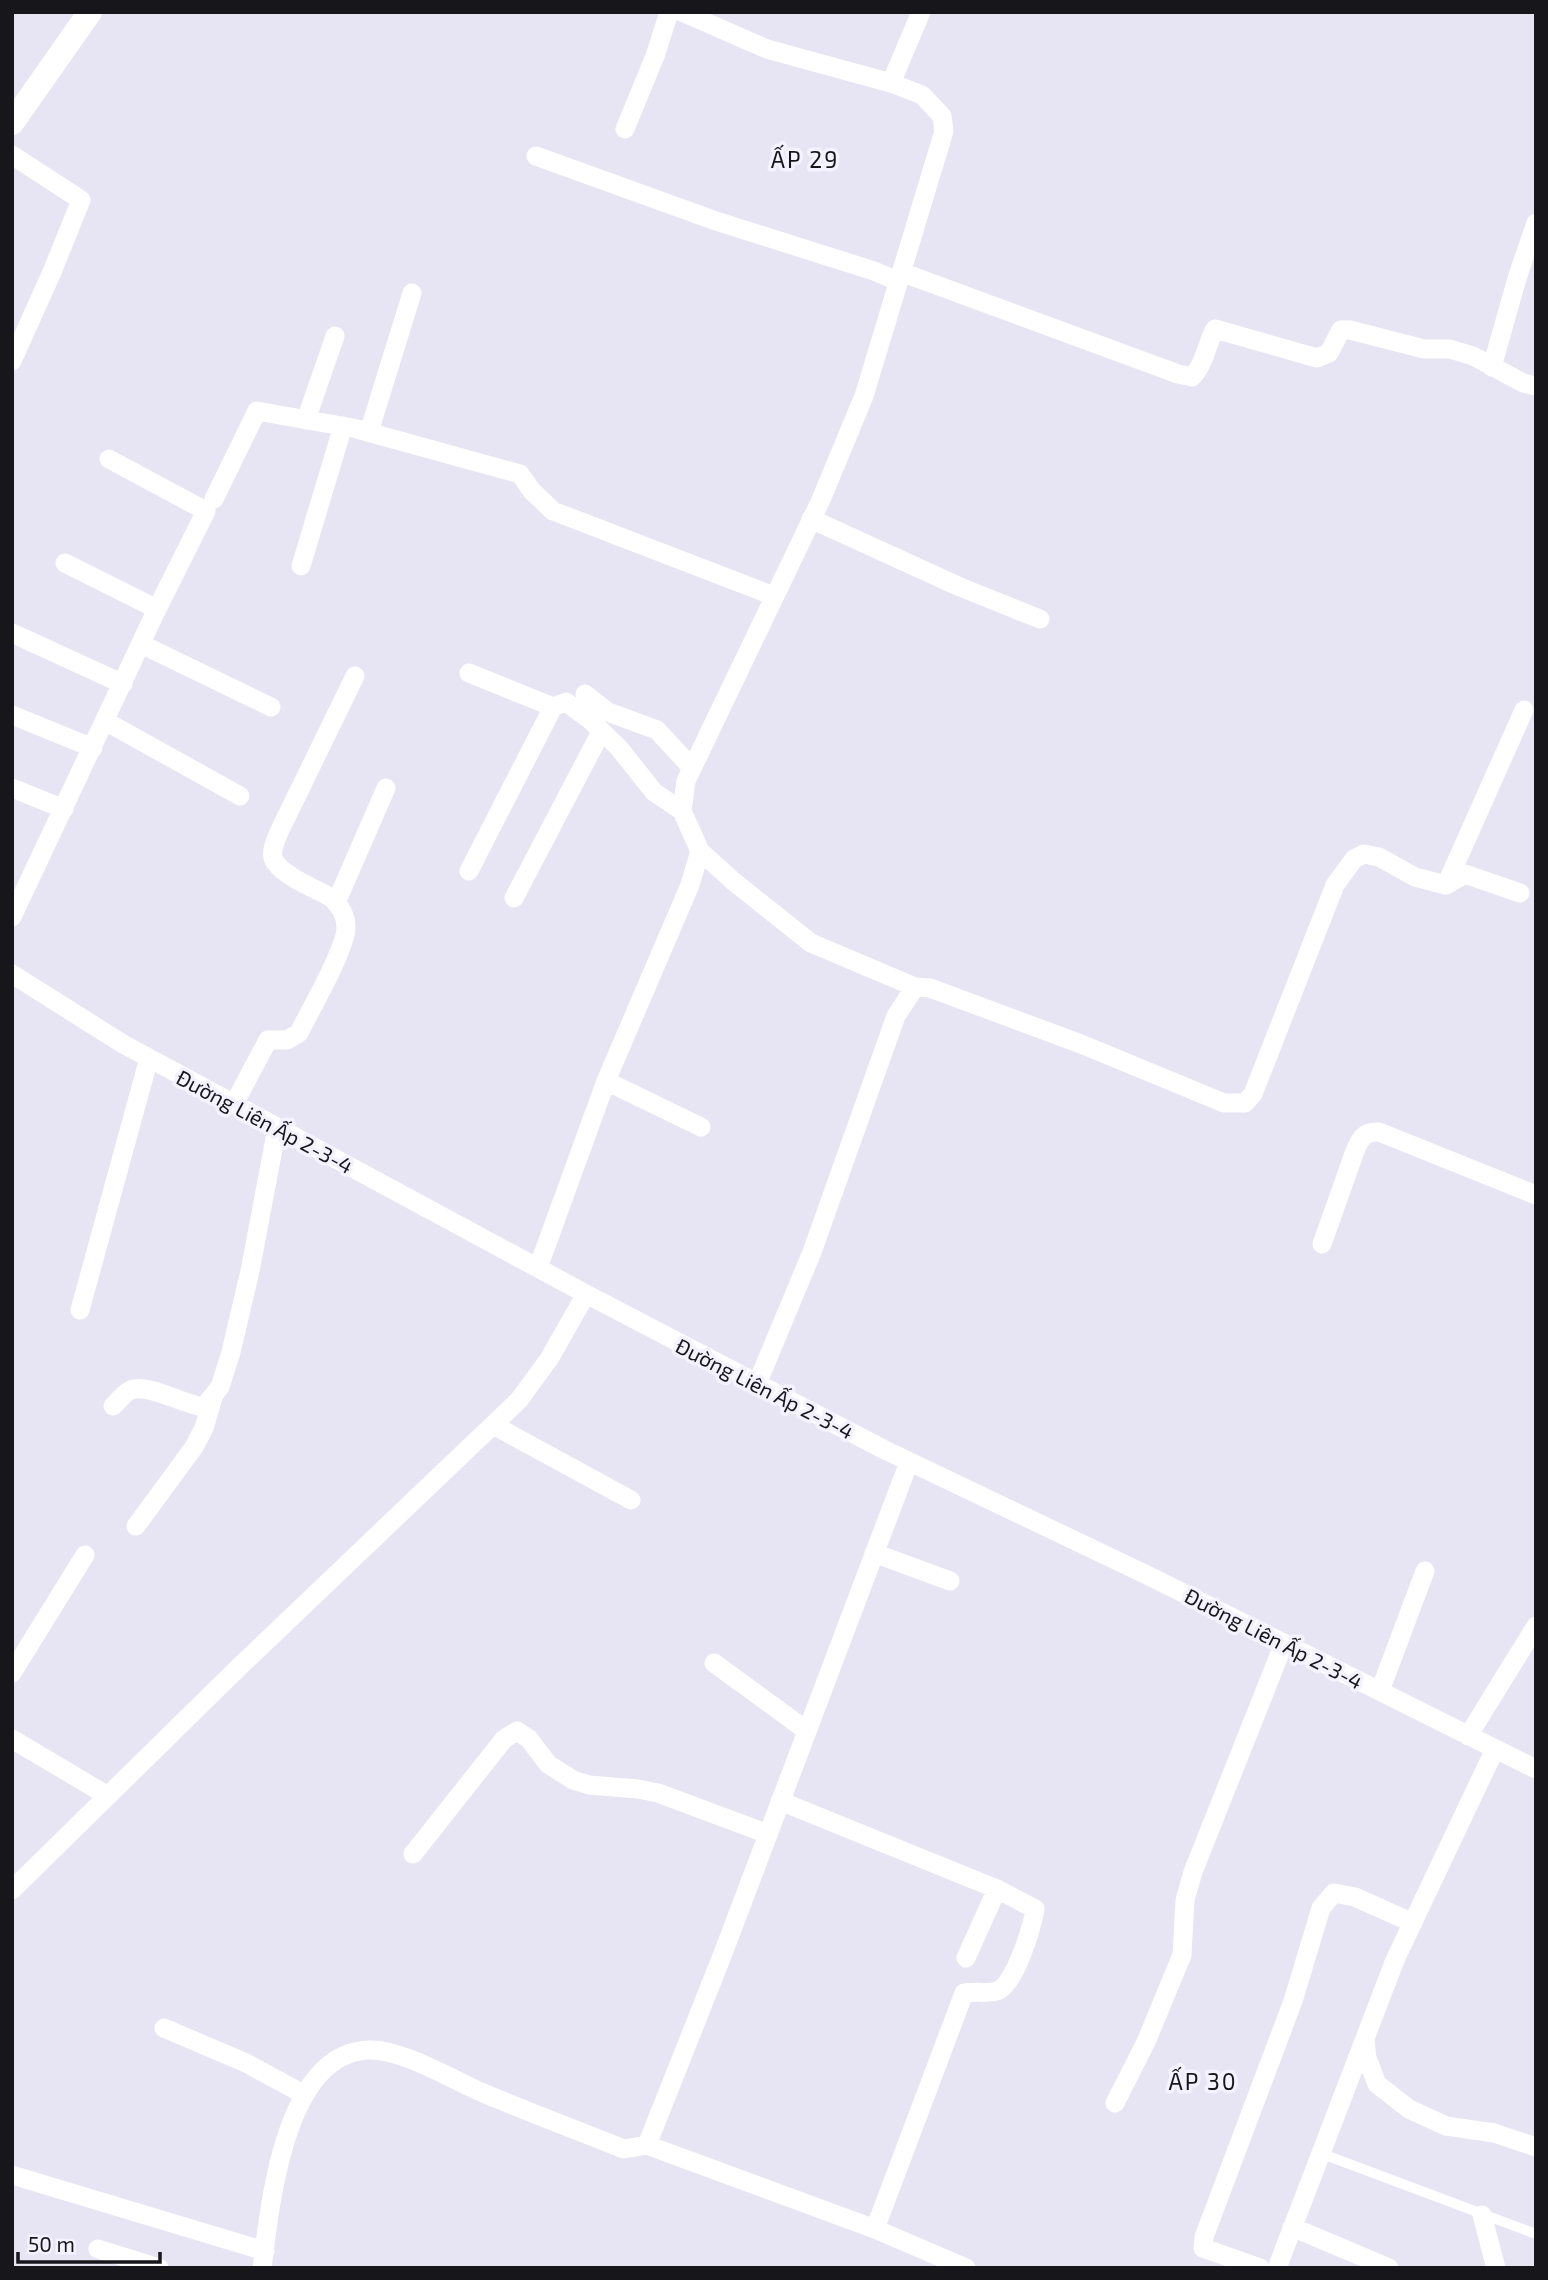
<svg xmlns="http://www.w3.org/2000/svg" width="1548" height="2280" font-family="'Exo 2',sans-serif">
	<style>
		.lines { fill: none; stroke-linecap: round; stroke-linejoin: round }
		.service { stroke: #fff; stroke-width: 10 }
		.minor { stroke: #fff; stroke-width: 19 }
		.tertiary { stroke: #fff; stroke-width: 24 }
		.labels { text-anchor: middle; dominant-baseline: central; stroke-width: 7; stroke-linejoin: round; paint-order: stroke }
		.street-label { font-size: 21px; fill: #17161b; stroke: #f4f2ff }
		.neighbourhood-label { font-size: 23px; letter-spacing: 2px; fill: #17161b; stroke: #f4f2ff }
	</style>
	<rect width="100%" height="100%" fill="#e7e4f4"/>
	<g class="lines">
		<path class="service" d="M 1320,2153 L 1536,2234"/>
		<path class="minor" d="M 891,83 L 921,12
			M 625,129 L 655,56 L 669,12
			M 12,155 L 81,200 L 52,272 L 12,361
			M 536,156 L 716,221 L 874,271 L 898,281
			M 901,272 L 1178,374 L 1192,377 C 1205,364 1206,345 1215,329 L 1317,358 L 1329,353 L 1341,330 L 1350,330 L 1424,349 L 1450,349 L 1473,356 L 1523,383 L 1536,386
			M 1492,367 L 1518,275 L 1536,223
			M 306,420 L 335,336
			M 369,432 L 412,293
			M 214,499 L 257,411 L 353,428 L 520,474 L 532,491 L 553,511 L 774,596
			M 811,519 L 960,587 L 1040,619
			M 65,563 L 157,609
			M 301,566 L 343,426
			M 12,633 L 123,684
			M 141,644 L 271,707
			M 469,673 L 553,707 L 566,702 L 589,719 L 619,748 L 654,792 L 682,811
			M 585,694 L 608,712 L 657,730 L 692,768
			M 12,715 L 93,748
			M 105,721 L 240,796
			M 12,788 L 64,809
			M 700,851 L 733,881 L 811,943 L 915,987 L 930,988 L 1081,1044 L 1224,1103 L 1245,1103 L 1253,1094 L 1335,885 L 1354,859 L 1364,854 L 1379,857 L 1415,877 L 1446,885 L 1465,874 L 1520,893
			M 469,871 L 553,707
			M 1446,885 L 1524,710
			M 514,898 L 601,732
			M 336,903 L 386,788
			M 12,917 L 157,609 L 206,511 L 109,459
			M 12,974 L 123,1044 L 586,1294 L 883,1449 L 1149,1576 L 1536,1769
			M 606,1081 L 701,1127
			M 234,1104 L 268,1040 L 287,1040 L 299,1033 C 310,1010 346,949 346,927 C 346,915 340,906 332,898 C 317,889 279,875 273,858 C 271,849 276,840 279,832 L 355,676
			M 1322,1244 L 1355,1151 C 1360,1139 1364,1131 1379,1132 L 1536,1195
			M 538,1268 L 606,1081 L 690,885 L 700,851 L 682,811 L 686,781 L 820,502 L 864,396 L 944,131 L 942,116 L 922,95 L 891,83 L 767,49 L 682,12
			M 80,1310 L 149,1058
			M 757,1384 L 812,1252 L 896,1016 L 915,987
			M 113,1406 C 118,1402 123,1394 129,1391 C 145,1381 184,1405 204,1407 L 220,1387 L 231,1352 L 250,1271 L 277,1128
			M 493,1425 L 631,1500
			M 136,1526 L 194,1447 L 204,1428 L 213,1398
			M 874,1553 L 950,1581
			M 714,1663 L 807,1731
			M 12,1673 L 85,1555
			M 1380,1691 L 1425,1571
			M 1468,1736 L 1536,1626
			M 12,1739 L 108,1796
			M 413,1854 L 504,1739 L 517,1731 L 529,1739 L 548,1764 L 573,1780 L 589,1785 L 638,1789 L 658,1793 L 768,1834
			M 12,1890 L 235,1671 L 519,1400 L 549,1359 L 586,1294
			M 966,1958 L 997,1889
			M 164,2028 L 246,2063 L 305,2095
			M 1365,2040 L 1367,2058 L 1377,2084 L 1409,2109 L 1446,2126 L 1494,2133 L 1536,2147
			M 1115,2103 L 1146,2042 L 1182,1955 L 1185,1900 L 1193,1872 L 1284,1643
			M 647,2145 L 722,1956 L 909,1462
			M 12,2175 L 265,2251
			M 1482,2215 L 1496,2268
			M 1292,2227 L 1389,2268
			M 875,2229 L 966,2268
			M 98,2249 L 159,2268
			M 262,2268 C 270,2205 284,2054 368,2050 C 400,2048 451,2079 481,2092 C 528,2112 577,2130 624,2149 L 647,2145 L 875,2229 L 964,1993 C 974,1991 987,1994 997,1991 C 1015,1985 1032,1927 1035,1909 L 997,1889 L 780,1801
			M 1260,2268 L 1203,2248 L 1204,2237 L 1293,2001 L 1321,1908 L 1334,1893 L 1355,1897 L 1413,1923
			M 1277,2268 L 1395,1960 L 1495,1749"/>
		<path class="tertiary" d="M 12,123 L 90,12"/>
	</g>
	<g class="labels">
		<g class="street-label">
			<text transform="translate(265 1121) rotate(28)">Đường Liên Ấp 2-3-4</text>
			<text transform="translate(765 1388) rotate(27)">Đường Liên Ấp 2-3-4</text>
			<text transform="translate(1274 1638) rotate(27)">Đường Liên Ấp 2-3-4</text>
		</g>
		<g class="neighbourhood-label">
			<text x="805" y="159">ẤP 29</text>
			<text x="1203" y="2081">ẤP 30</text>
		</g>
	</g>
	<rect width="1548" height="2280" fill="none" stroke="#17161b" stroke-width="28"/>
	<path d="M18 2252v10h142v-10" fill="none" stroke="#17161b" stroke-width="3.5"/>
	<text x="28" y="2252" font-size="21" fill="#17161b" stroke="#f4f2ff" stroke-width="5" paint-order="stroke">50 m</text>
</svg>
